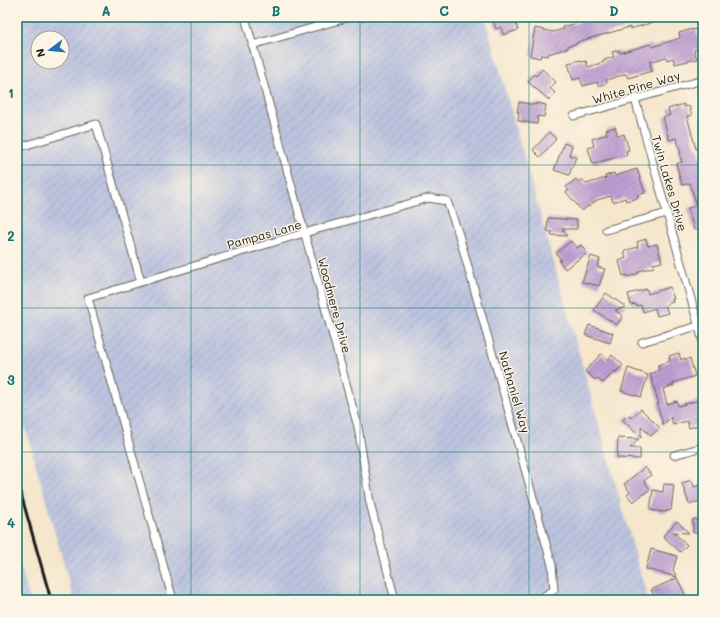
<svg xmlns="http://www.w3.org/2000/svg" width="720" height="617" font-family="Mali,sans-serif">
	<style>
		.industrial { fill: url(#industrial-furrows); fill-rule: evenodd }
		.building { fill: url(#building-hatch) }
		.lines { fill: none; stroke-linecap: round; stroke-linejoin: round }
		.street-casing { stroke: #68635a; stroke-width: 9 }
		.street { stroke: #fff; stroke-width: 7 }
		.rail { stroke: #1c1c1c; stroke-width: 3 }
		.grid { fill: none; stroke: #0f766e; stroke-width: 1; stroke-opacity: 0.55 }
		.labels { text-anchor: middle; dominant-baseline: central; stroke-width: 3; stroke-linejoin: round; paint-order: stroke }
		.street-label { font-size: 12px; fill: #1c1c1c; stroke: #fcf5e5 }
		.neatline { fill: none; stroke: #0f766e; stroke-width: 1.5 }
		.grid-label { font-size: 13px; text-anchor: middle; font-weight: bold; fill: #0f766e }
	</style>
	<defs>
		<pattern id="industrial-furrows" width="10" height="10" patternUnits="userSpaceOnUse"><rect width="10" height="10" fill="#bcc3de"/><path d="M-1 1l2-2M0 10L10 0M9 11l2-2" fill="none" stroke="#a1a7be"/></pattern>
		<pattern id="building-hatch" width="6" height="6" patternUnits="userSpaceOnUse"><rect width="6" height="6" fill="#be9ed2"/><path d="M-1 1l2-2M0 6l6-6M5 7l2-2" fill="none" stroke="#9a80aa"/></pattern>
	</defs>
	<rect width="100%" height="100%" fill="#fcf5e5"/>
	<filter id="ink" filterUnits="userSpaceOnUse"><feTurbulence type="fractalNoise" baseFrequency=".025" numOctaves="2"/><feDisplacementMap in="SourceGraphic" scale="8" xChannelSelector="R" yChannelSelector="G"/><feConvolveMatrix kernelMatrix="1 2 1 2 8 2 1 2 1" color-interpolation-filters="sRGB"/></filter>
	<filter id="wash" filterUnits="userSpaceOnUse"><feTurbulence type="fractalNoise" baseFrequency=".012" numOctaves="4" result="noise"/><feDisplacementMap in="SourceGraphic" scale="16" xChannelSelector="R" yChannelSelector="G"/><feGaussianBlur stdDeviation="0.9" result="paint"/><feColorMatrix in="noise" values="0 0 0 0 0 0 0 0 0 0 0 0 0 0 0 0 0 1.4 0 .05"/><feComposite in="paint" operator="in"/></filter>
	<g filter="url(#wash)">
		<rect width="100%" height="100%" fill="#f5e6cc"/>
		<path class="industrial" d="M 17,17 L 485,17 L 648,600 L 74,600 L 17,398 ZM 38,38 L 62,38 L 62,62 L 38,62 Z
			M 17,554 L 30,600 L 17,600 Z"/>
		<g id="blocks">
			<path class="building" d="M 497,17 L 514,17 L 518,30 L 503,35 L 501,27 L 496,29 L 492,18 Z
				M 578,17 L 663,17 L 664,19 L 630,29 L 630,27 L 577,42 L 578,43 L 568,46 L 568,48 L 548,54 L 548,56 L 541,55 L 540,58 L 530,56 L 535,28 L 553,32 L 564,29 L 563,27 L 580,22 Z
				M 692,29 L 692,30 L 696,29 L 701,48 L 694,50 L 697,59 L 675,64 L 673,58 L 667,60 L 666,57 L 650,62 L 652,71 L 628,78 L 626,74 L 606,80 L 607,83 L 598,86 L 597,82 L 583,86 L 580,78 L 573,80 L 568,63 L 581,60 L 582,62 L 586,61 L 588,67 L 604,62 L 604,60 L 614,57 L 612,52 L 619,50 L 620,53 L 651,44 L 652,47 L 680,38 L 679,33 Z
				M 542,69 L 556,82 L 550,88 L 555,93 L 549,100 L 528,82 L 534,74 L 536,76 Z
				M 519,102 L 536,105 L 536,103 L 546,105 L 544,117 L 538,116 L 537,124 L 518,121 L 519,112 L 517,112 Z
				M 684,104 L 684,107 L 689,106 L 692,115 L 687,116 L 696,149 L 698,148 L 701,157 L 703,157 L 703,228 L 694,230 L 688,208 L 696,206 L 695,200 L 690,183 L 682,185 L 676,164 L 682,162 L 679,154 L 681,153 L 676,138 L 669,140 L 663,117 L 670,115 L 668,109 Z
				M 615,127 L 618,136 L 624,134 L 629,150 L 626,151 L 627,155 L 620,157 L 620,156 L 593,164 L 588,148 L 594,146 L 592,139 L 607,134 L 606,130 Z
				M 549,132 L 556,139 L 540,157 L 533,150 Z
				M 564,143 L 572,146 L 569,155 L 576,157 L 569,175 L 554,170 Z
				M 637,169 L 645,193 L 637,195 L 638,198 L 626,201 L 625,198 L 613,202 L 611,196 L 597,200 L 588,207 L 588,206 L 582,211 L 566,192 L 569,190 L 566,187 L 576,179 L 578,182 L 582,179 L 586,184 L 606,178 L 605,176 L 614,173 L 615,176 Z
				M 548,218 L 577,220 L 577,229 L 562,229 L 567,236 L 551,235 L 552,232 L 547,231 Z
				M 646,239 L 648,246 L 657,244 L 662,262 L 653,264 L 654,267 L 639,271 L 639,273 L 628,277 L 627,275 L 623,276 L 619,261 L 626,258 L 624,251 L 638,247 L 637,242 Z
				M 571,241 L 577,248 L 581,245 L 587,253 L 565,269 L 559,261 L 561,260 L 556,253 Z
				M 591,256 L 600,259 L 597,267 L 605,269 L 599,286 L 582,282 Z
				M 670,287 L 674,299 L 672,299 L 673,302 L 665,305 L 668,313 L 657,316 L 655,308 L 643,312 L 641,305 L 636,306 L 636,304 L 631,305 L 628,294 L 647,289 L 648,294 Z
				M 606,293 L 626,307 L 615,310 L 623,316 L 617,325 L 594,310 Z
				M 589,325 L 613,333 L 610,343 L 585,335 Z
				M 679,353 L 681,360 L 685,358 L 686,360 L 690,358 L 695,376 L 673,383 L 674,385 L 663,389 L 667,404 L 677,401 L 678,406 L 703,399 L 703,415 L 697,417 L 699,425 L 689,428 L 687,421 L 673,425 L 671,417 L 663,425 L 657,404 L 659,404 L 650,374 L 656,372 L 656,371 L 659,370 L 658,365 L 670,361 L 669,356 Z
				M 601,354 L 608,360 L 612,355 L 623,365 L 616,372 L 614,371 L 603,383 L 597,378 L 595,380 L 585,371 Z
				M 628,368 L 648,375 L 641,397 L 621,391 Z
				M 641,409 L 660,428 L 651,436 L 641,426 L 641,438 L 623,420 L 628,415 L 631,418 Z
				M 618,438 L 639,439 L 630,448 L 640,448 L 640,459 L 617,458 Z
				M 645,467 L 651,475 L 644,481 L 650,489 L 633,502 L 627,495 L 630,492 L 624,484 Z
				M 692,480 L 694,487 L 701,485 L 702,487 L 703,487 L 703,499 L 701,499 L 701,501 L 689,504 L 682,483 Z
				M 664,484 L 674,485 L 671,510 L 664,512 L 650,510 L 653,490 L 663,492 Z
				M 694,519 L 703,520 L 703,528 L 698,533 L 693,533 L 693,520 Z
				M 677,521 L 689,533 L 673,532 L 687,545 L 680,552 L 663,536 Z
				M 651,549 L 677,556 L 673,570 L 677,577 L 646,569 Z
				M 677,578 L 686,596 L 678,600 L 656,600 L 651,590 Z"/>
		</g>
	</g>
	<g filter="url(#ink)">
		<use href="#blocks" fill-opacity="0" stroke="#68635a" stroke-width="1"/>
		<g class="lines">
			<defs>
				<path id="street" d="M 245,17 L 358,427 L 370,503 L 395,600
					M 252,45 L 350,17
					M 635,99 L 703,342
					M 574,116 L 703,80
					M 17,148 L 96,124 L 141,282
					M 606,230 L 667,213
					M 642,342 L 698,326
					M 674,455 L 703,447
					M 173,600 L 88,298 L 304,233 L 429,198 L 447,201 L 459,235 L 552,565 L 554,590 L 538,600"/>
			</defs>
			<use href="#street" class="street-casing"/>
			<use href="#street" class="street"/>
			<path class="rail" d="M 17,480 L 51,600"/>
		</g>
	</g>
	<path class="grid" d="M 191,17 L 191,600M 360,17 L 360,600M 529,17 L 529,600M 17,165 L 703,165M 17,308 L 703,308M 17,452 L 703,452"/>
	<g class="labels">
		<g class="street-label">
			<text transform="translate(636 87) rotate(-16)">White Pine Way</text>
			<text transform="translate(670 183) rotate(74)">Twin Lakes Drive</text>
			<text transform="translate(264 234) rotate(-16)">Pampas Lane</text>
			<text transform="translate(335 305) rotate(75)">Woodmere Drive</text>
			<text transform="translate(515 392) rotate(74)">Nathaniel Way</text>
		</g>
	</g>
	<rect width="720" height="617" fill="none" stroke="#fcf5e5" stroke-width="44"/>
	<g transform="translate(50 50) rotate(254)"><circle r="19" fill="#fcf5e5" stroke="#a29e95"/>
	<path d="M0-3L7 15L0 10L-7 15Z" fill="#1f6fb2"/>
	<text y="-6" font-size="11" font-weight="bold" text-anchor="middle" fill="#1c1c1c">N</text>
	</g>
	<rect x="22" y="22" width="676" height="573" class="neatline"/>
	<g class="grid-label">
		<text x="106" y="16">A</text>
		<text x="276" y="16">B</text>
		<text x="444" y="16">C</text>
		<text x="614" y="16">D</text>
		<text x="11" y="98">1</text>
		<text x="11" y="241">2</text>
		<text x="11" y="385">3</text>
		<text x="11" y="528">4</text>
	</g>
</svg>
